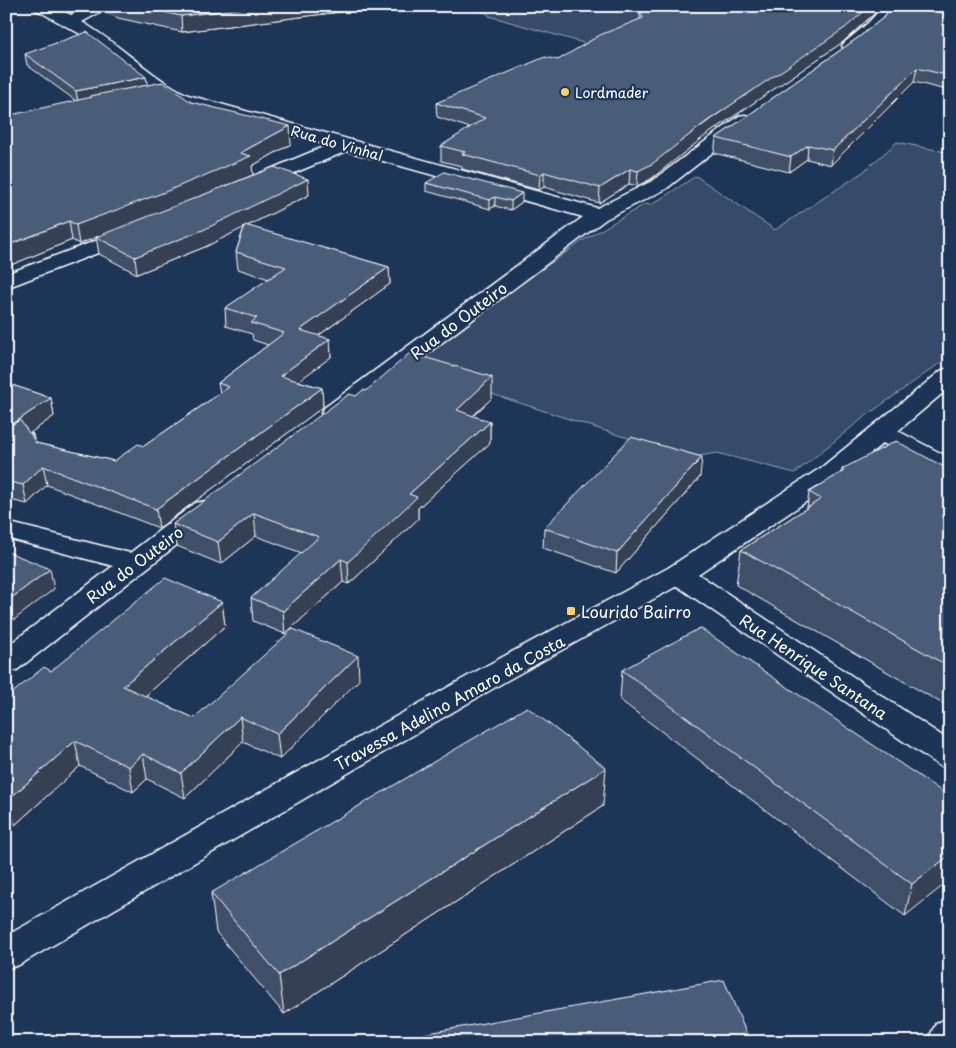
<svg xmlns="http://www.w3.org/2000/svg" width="956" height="1048" font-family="'Playpen Sans',sans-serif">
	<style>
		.green { fill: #364b69; stroke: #9aa5b4 }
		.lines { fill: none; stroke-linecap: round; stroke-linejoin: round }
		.minor-casing { stroke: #fff; stroke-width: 3 }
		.minor { fill: #1d3557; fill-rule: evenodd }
		.wall { fill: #405068; stroke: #fff }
		.shaded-wall { fill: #344155; stroke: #fff }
		.building { fill: #4a5d79; stroke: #fff }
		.poi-dot { fill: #ffd166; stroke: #1d3557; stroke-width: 2 }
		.labels { text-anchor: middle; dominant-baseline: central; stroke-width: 4.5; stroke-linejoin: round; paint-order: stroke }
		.far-poi-label { font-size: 14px; fill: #fff; stroke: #1d3557; text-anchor: start }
		.far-street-label { font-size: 14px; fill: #fff; stroke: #1d3557 }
		.street-label { font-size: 16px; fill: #fff; stroke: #1d3557 }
		.poi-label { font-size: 16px; fill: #fff; stroke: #1d3557; text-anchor: start }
	</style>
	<rect width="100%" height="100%" fill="#1d3557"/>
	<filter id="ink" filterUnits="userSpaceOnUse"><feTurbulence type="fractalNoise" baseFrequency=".02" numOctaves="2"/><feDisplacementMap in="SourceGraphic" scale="10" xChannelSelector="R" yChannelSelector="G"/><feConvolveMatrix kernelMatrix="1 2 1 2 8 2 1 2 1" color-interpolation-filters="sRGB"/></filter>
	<g filter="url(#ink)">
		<path class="green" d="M 463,6 L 667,6 L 601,48 L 489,16 L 487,13 Z
			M 897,142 L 950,153 L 950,356 L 863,418 L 795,473 L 717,453 L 699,456 L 621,436 L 406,366 L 582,241 L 645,204 L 651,205 L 696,176 L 775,230 L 863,172 Z"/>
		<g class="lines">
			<defs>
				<path id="minor" d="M 33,6 L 53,6 L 71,15 L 89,6 L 108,6 L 106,9 L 82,22 C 120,44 149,76 188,95 L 597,208 L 652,181 L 739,116 L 745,115 L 751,116 L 754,120 L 666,189 L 606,219 L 342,418 L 333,420 L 324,418 L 321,413 L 324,408 L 583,217 L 347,151 L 256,189 L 249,191 L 242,189 L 239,185 L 242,181 L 328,145 L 176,103 L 141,82 L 82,35 L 35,9 Z
					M 875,6 L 890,6 L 894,12 L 880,29 L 856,49 L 844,49 L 842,46 L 844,43 L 868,23 L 878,12 Z
					M 133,227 L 140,229 L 143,233 L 140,237 L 6,288 L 6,274 Z
					M 950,368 L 950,387 L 898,431 L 950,458 L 950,476 L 941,474 L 883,443 L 840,479 L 698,574 L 950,741 L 950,769 L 938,765 L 677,586 L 506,681 L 19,965 L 6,969 L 6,936 L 484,667 L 668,568 L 822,467 L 942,370 Z
					M 205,501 L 215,503 L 219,509 L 215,515 L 17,670 L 6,673 L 6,647 L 113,566 L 6,538 L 6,522 L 130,553 L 195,503 Z
					M 950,1018 L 950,1042 L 927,1042 L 936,1023 Z"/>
			</defs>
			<use href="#minor" class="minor-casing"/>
			<use href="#minor" class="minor"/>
		</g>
		<path class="wall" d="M 103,6 L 387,6 L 182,32 L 118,18 L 104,12 Z
			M 892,6 L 950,6 L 950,91 L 914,82 L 831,165 L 807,159 L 789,172 L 714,153 L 716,138 L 859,37 L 883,18 Z
			M 640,11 L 876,12 L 843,42 L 705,136 L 651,179 L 637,186 L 629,184 L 599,203 L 544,187 L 539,190 L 462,169 L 462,166 L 441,161 L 441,146 L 470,128 L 437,117 L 436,103 L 558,60 L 640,20 Z
			M 25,54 L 147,85 L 191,102 L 291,144 L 252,166 L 253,175 L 219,188 L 309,195 L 247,226 L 389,267 L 390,284 L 318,336 L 330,339 L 331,357 L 298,381 L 322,388 L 323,407 L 159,528 L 47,485 L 27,504 L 6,499 L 6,383 L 51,398 L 54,416 L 30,433 L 33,434 L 34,440 L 36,443 L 114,461 L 144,446 L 220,393 L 218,383 L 268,345 L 253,340 L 252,334 L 226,326 L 225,308 L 269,279 L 238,269 L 236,252 L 244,227 L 205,247 L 137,274 L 99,254 L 96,237 L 79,244 L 72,240 L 6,267 L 76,101 L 27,65 Z
			M 426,183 L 522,202 L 511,210 L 495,206 L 490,209 L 426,191 Z
			M 366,391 L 492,398 L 473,416 L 490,422 L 490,443 L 418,508 L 418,519 L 349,584 L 343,582 L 285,634 L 253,621 L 251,598 L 302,553 L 256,536 L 221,564 L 177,546 L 173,524 L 356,396 Z
			M 842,469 L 950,470 L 950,708 L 736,585 L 741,550 L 807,508 L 809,492 L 841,473 Z
			M 700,477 L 616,573 L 543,548 L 544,528 Z
			M 222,602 L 225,626 L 145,696 L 194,718 L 359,680 L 280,759 L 243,742 L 185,798 L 147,779 L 133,792 L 80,766 L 15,825 L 6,820 L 6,698 L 51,671 Z
			M 622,670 L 950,797 L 905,916 L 620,700 Z
			M 603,806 L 284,1014 L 216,932 L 211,893 Z"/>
		<path class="shaded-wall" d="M 261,6 L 387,6 L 182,32 L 181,16 Z
			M 439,6 L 452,6 L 439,11 Z
			M 870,6 L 877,6 L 876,12 L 843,42 L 705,136 L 651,179 L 637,186 L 638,171 Z
			M 917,68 L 914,82 L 831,165 L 833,150 Z
			M 146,77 L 148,88 L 90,96 L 91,99 L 78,102 L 76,91 Z
			M 290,126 L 291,144 L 252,166 L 253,175 L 167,210 L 79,244 L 76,225 L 240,153 Z
			M 808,145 L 807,159 L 789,172 L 791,157 Z
			M 630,169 L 629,184 L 599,203 L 600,188 Z
			M 544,172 L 544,187 L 539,190 L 540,175 Z
			M 308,179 L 309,195 L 205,247 L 137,274 L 135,257 Z
			M 522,193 L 522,202 L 511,210 L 511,201 Z
			M 495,197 L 495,206 L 490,209 L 490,200 Z
			M 69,221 L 72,240 L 6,267 L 6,246 Z
			M 389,267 L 390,284 L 301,348 L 300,330 Z
			M 330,339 L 331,357 L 281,394 L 280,376 Z
			M 492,377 L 492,398 L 457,431 L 457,410 Z
			M 322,388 L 323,407 L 159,528 L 156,509 Z
			M 51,398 L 54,416 L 12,446 L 8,427 Z
			M 490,422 L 490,443 L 418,508 L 418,519 L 349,584 L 348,562 L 409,494 Z
			M 702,457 L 700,477 L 616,573 L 617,553 Z
			M 43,466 L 47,485 L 27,504 L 23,485 Z
			M 254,513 L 256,536 L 221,564 L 218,542 Z
			M 341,559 L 343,582 L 285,634 L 283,611 Z
			M 50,569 L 54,589 L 6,626 L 6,602 Z
			M 222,602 L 225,626 L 128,711 L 123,686 Z
			M 358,656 L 359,680 L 280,759 L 277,734 Z
			M 240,717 L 243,742 L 185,798 L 181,773 Z
			M 75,741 L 80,766 L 15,825 L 9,799 Z
			M 143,754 L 147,779 L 133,792 L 129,767 Z
			M 606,768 L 603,806 L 284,1014 L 279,975 Z
			M 950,855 L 950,880 L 905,916 L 912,884 Z"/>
		<path class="building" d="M 135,6 L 261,6 L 181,16 Z
			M 649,6 L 870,6 L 845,28 L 706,122 L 652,164 L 638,171 L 630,169 L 600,188 L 544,172 L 540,175 L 462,154 L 465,152 L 441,146 L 485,118 L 436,103 L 545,57 L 558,60 L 600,35 L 643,18 L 640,11 Z
			M 892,6 L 950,6 L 950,76 L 917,68 L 833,150 L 808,145 L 791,157 L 716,138 L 859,37 L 883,18 Z
			M 87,32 L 146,77 L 76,91 L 25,54 Z
			M 163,82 L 191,102 L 290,126 L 240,153 L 251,156 L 165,192 L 76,225 L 69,221 L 6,246 L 6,116 L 92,97 L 90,96 Z
			M 274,167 L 308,179 L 203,230 L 135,257 L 96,237 Z
			M 444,172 L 522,193 L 511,201 L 495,197 L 490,200 L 426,183 Z
			M 245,225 L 389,267 L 300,330 L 330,339 L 280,376 L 322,388 L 156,509 L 43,466 L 23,485 L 6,481 L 6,383 L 51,398 L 8,427 L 20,420 L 29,433 L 33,434 L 31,435 L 36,443 L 114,461 L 138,444 L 144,446 L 229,387 L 218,383 L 284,333 L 251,323 L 257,318 L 225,308 L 286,267 L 236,252 Z
			M 410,353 L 492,377 L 457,410 L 490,422 L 409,494 L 417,497 L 348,562 L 341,559 L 283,611 L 251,598 L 319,537 L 254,513 L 218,542 L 173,524 L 349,394 L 356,396 L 363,390 L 366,391 Z
			M 631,437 L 702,457 L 617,553 L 544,528 Z
			M 896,441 L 950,470 L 950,667 L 741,550 L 821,499 L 809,492 L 844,471 L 842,469 Z
			M 6,551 L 50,569 L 6,602 Z
			M 165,578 L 222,602 L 123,686 L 194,718 L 293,629 L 358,656 L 277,734 L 240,717 L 181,773 L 143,754 L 129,767 L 75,741 L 9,799 L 6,798 L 6,698 L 44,667 L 51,671 Z
			M 700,628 L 950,797 L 950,855 L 912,884 L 622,670 Z
			M 527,707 L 606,768 L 279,975 L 211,893 Z
			M 724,980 L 750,1042 L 378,1042 Z"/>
	</g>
	<g class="poi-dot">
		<circle cx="565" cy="92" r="5"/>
		<rect x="566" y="606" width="10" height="10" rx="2.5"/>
	</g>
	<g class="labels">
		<g class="far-poi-label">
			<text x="575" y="92">Lordmader</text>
		</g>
		<g class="far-street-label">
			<text transform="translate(337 143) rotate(16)">Rua do Vinhal</text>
		</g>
		<g class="street-label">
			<text transform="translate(458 320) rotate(-37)">Rua do Outeiro</text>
			<text transform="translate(134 564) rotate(-37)">Rua do Outeiro</text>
			<text transform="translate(814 666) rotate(34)">Rua Henrique Santana</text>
			<text transform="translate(449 702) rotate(-29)">Travessa Adelino Amaro da Costa</text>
		</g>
		<g class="poi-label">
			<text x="581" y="611">Lourido Bairro</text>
		</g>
	</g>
	<rect width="956" height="1048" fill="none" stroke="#1d3557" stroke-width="25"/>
	<rect x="12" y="12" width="931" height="1023" fill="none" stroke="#fff" stroke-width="2" filter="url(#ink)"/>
</svg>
